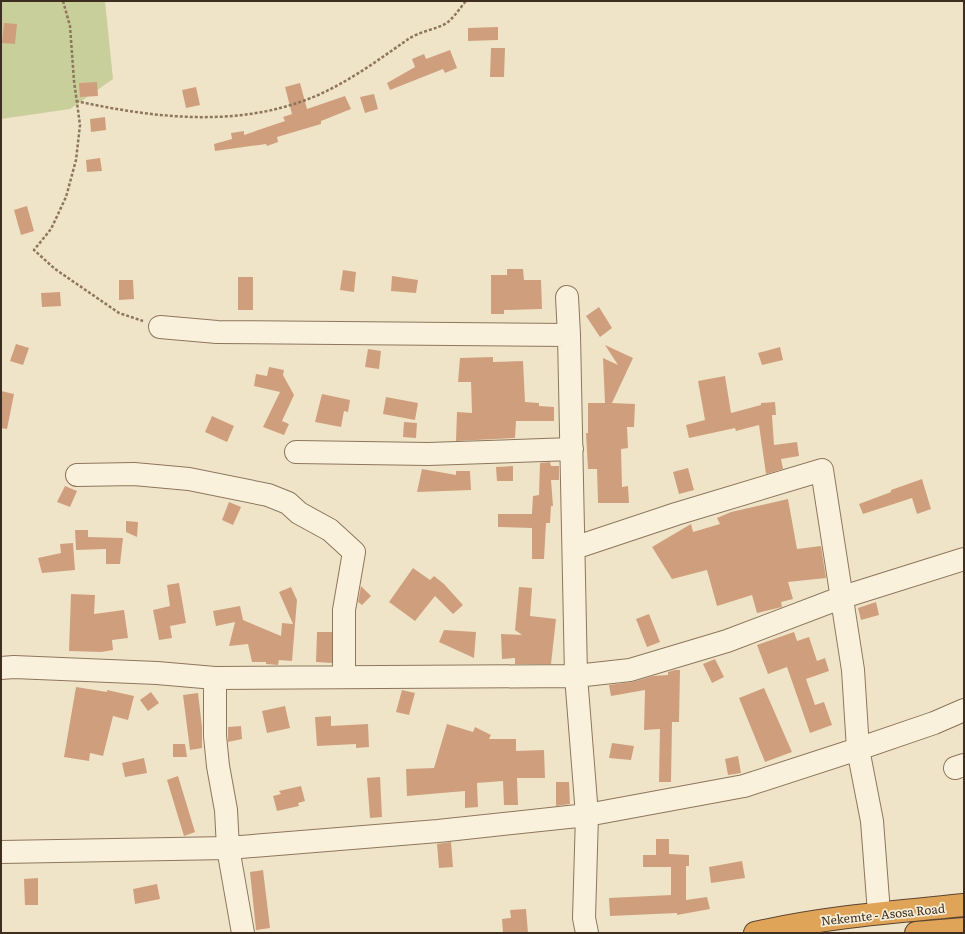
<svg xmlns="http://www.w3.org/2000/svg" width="965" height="934" font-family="Literata,serif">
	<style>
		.green { fill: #c9cf9b }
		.building { fill: #cf9f7d }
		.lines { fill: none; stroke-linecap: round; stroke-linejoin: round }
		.minor-casing { stroke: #8d765c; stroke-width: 24 }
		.highway-casing { stroke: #5b4430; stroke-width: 24 }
		.path { stroke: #8d765c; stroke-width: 2.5; stroke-dasharray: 3 2; stroke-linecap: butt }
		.minor { stroke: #faf1dc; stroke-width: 22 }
		.highway { stroke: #e0a458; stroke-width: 22 }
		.labels { text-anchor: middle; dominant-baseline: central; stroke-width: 3.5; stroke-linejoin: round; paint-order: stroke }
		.street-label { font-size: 12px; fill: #3d2e20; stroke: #f7eed8 }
	</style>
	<rect width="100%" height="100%" fill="#f0e4c8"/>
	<path class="green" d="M 1,1 L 105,1 L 113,79 L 70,109 L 1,119 Z"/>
	<path class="building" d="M 4,23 L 17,24 L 15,44 L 2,43 Z
		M 498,27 L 498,40 L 468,41 L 468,28 Z
		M 491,48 L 505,48 L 504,77 L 490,77 Z
		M 450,50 L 457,68 L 445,73 L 443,69 L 390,90 L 387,83 L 415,67 L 412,59 L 424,54 L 426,59 Z
		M 97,82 L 98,96 L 80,97 L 79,83 Z
		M 300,83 L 307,109 L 345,96 L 351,109 L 321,121 L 321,124 L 277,137 L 278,142 L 267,146 L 266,144 L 215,151 L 214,144 L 232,139 L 231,133 L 244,131 L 244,135 L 285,121 L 283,117 L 292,114 L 285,87 Z
		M 196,87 L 200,105 L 186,108 L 182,90 Z
		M 374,94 L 378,109 L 365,113 L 360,97 Z
		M 105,117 L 106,130 L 91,132 L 90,119 Z
		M 100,158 L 102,171 L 87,172 L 86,160 Z
		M 27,206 L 34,231 L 21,235 L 14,210 Z
		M 507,269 L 523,269 L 524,280 L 541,280 L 542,309 L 504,310 L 504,314 L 491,314 L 491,275 L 507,275 Z
		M 343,270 L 356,272 L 354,292 L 340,290 Z
		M 392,276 L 418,280 L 416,293 L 391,291 Z
		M 238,277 L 253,277 L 253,310 L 238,310 Z
		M 119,280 L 133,280 L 134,299 L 119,300 Z
		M 60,292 L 61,306 L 42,307 L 41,293 Z
		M 599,307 L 612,328 L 600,337 L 586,316 Z
		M 16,344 L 29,348 L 23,365 L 10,361 Z
		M 605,345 L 633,358 L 612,403 L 635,404 L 634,427 L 627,427 L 628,448 L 621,449 L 622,487 L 628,486 L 629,503 L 598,503 L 597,469 L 588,469 L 586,433 L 588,433 L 588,403 L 605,403 L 603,358 L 618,365 Z
		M 780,347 L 783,360 L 762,365 L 758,353 Z
		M 368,349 L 381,351 L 379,369 L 365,367 Z
		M 493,357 L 493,362 L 523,361 L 525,402 L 539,403 L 539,406 L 554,407 L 554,421 L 516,421 L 515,438 L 456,441 L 457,412 L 472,413 L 471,382 L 458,382 L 460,358 Z
		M 269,367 L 284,370 L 283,375 L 294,395 L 282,421 L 289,424 L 284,435 L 263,427 L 280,392 L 254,386 L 256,374 L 267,376 Z
		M 725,376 L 731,413 L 761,405 L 761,403 L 775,402 L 776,415 L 772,415 L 774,445 L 797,442 L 799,456 L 781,459 L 783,469 L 766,474 L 759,425 L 736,431 L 735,428 L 689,438 L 686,425 L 705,420 L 698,381 Z
		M 1,391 L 14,394 L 7,429 L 1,428 Z
		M 322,394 L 350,400 L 348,412 L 344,411 L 341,427 L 315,422 Z
		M 386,397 L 418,403 L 415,420 L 383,414 Z
		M 212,416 L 234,426 L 227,442 L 205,432 Z
		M 404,422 L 417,423 L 416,438 L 403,437 Z
		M 550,462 L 551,466 L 559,466 L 559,480 L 551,480 L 553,506 L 551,506 L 550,523 L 546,523 L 544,559 L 532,559 L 532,528 L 498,527 L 498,514 L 532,514 L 533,496 L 539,495 L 540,463 Z
		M 513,466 L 513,481 L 497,481 L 496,467 Z
		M 688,468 L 694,490 L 679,494 L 673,472 Z
		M 422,469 L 456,475 L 456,471 L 470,471 L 471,490 L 417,492 Z
		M 922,479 L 931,509 L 917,514 L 912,498 L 863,514 L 859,504 L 891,492 L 891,490 Z
		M 65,486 L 77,491 L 70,507 L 57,502 Z
		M 788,499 L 797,549 L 821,546 L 826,578 L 788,582 L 793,599 L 781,602 L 782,607 L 757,613 L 752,595 L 717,606 L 707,570 L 672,579 L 652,547 L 691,524 L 693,532 L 720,524 L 717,518 L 731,512 Z
		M 229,502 L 241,507 L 233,525 L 222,520 Z
		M 126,521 L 138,522 L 137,537 L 126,532 Z
		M 75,530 L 88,530 L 88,537 L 123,538 L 120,564 L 106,564 L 106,549 L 76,550 Z
		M 73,543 L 75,570 L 42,573 L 38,558 L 61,553 L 60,544 Z
		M 413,568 L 430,580 L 434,576 L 444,584 L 463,605 L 453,614 L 435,596 L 415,621 L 389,602 Z
		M 179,583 L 186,623 L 170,626 L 172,638 L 159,640 L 153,610 L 170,606 L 167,585 Z
		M 361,586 L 371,596 L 362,605 L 358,602 Z
		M 291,587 L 297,600 L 292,661 L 279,660 L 278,665 L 266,664 L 266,662 L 252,662 L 248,644 L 229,646 L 235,622 L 216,626 L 213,611 L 240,606 L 243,620 L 281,636 L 282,623 L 293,624 L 279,592 Z
		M 519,587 L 532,588 L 530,616 L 556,619 L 551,664 L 515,664 L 515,658 L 502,659 L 501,634 L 522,635 L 515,630 Z
		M 71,594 L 95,595 L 94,614 L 124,610 L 128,638 L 112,640 L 113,650 L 101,652 L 69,651 Z
		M 876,602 L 879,615 L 861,620 L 858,608 Z
		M 649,614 L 660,642 L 647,647 L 636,619 Z
		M 444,630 L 476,632 L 474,658 L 439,642 Z
		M 317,632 L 332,632 L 332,663 L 316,662 Z
		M 794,632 L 797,641 L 809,637 L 817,661 L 825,658 L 829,671 L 806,679 L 815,705 L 824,702 L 832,725 L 810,733 L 787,667 L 768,674 L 757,645 Z
		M 715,659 L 724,677 L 712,683 L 703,664 Z
		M 675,670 L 680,670 L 679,722 L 672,722 L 671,782 L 659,782 L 660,729 L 644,730 L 645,690 L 611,696 L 609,685 L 632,682 L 653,676 L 668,675 L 668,672 Z
		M 76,687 L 107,692 L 107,690 L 134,696 L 128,720 L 113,716 L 103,756 L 90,753 L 89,761 L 64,757 Z
		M 764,688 L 792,752 L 765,762 L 739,698 Z
		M 402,690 L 415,693 L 409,715 L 396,712 Z
		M 151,692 L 159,703 L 148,711 L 140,700 Z
		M 198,693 L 202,727 L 202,748 L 190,750 L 183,695 Z
		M 285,706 L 290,728 L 267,733 L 262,711 Z
		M 331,716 L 331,726 L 368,724 L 369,747 L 356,748 L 356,744 L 317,746 L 315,717 Z
		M 447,724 L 473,732 L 475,727 L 491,735 L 489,739 L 516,739 L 516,751 L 544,750 L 545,778 L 517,778 L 518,805 L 504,805 L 503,781 L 477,783 L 478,807 L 465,808 L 465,791 L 407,796 L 406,769 L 434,768 Z
		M 241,726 L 242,739 L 228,742 L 228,727 Z
		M 612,743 L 634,746 L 631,760 L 609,758 Z
		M 173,744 L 185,744 L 187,757 L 173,757 Z
		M 738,756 L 741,773 L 728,775 L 725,759 Z
		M 144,758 L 147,773 L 125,777 L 122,763 Z
		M 178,776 L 195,832 L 184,836 L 167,780 Z
		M 380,777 L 382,817 L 370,818 L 367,778 Z
		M 556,782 L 569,782 L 570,804 L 556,806 Z
		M 301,786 L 305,801 L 298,803 L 299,806 L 277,811 L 273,796 L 281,794 L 279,791 Z
		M 656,839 L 669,839 L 669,854 L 689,855 L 689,866 L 686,866 L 686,900 L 707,897 L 710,909 L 677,915 L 677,913 L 610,916 L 609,898 L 671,895 L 671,867 L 643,867 L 643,855 L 656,855 Z
		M 451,842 L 453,867 L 439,868 L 437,844 Z
		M 742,861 L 745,878 L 711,883 L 709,867 Z
		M 263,870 L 270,928 L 256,930 L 250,872 Z
		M 38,878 L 38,905 L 25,905 L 24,879 Z
		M 157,884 L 160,899 L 135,904 L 133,889 Z
		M 526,909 L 528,933 L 503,933 L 502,919 L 511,918 L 510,910 Z"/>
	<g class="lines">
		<defs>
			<path id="minor" d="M 567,297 L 569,335 L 576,676 L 587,815 L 584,918 L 587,933
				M 160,327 L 217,332 L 569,335
				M 296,452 L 428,454 L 572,449
				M 77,475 L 134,474 L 189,479 L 268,495 L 288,503 L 299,513 L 330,530 L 354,552 L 344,610 L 344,677
				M 574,548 L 676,514 L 822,470 L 853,670 L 858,749 L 872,821 L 879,913
				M 1,668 L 14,667 L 157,673 L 215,678 L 576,676 L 630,670 L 727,641 L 843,597 L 964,559
				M 215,678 L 215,736 L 218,766 L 226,810 L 228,848 L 243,933
				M 955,768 L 964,765
				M 1,852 L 228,848 L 438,831 L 587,815 L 744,786 L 858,749 L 934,723 L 964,710"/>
			<path id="highway" d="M 755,933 C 824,917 894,912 964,905
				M 916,933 L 964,929"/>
		</defs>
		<use href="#minor" class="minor-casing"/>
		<use href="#highway" class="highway-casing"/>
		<path class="path" d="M 63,1 L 70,26 L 74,81 L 80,125 L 76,160 L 66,197 L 51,229 L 34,250 L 55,269 L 119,313 L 143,321
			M 76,101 C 149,117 229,127 300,102 C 339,89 374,63 407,40 C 419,31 439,29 448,22 C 455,16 460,8 466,1"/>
		<use href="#minor" class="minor"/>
		<use href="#highway" class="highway"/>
	</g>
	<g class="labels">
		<g class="street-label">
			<text transform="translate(883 914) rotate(-6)">Nekemte - Asosa Road</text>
		</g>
	</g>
	<rect width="965" height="934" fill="none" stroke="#3d2e20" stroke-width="4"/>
</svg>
